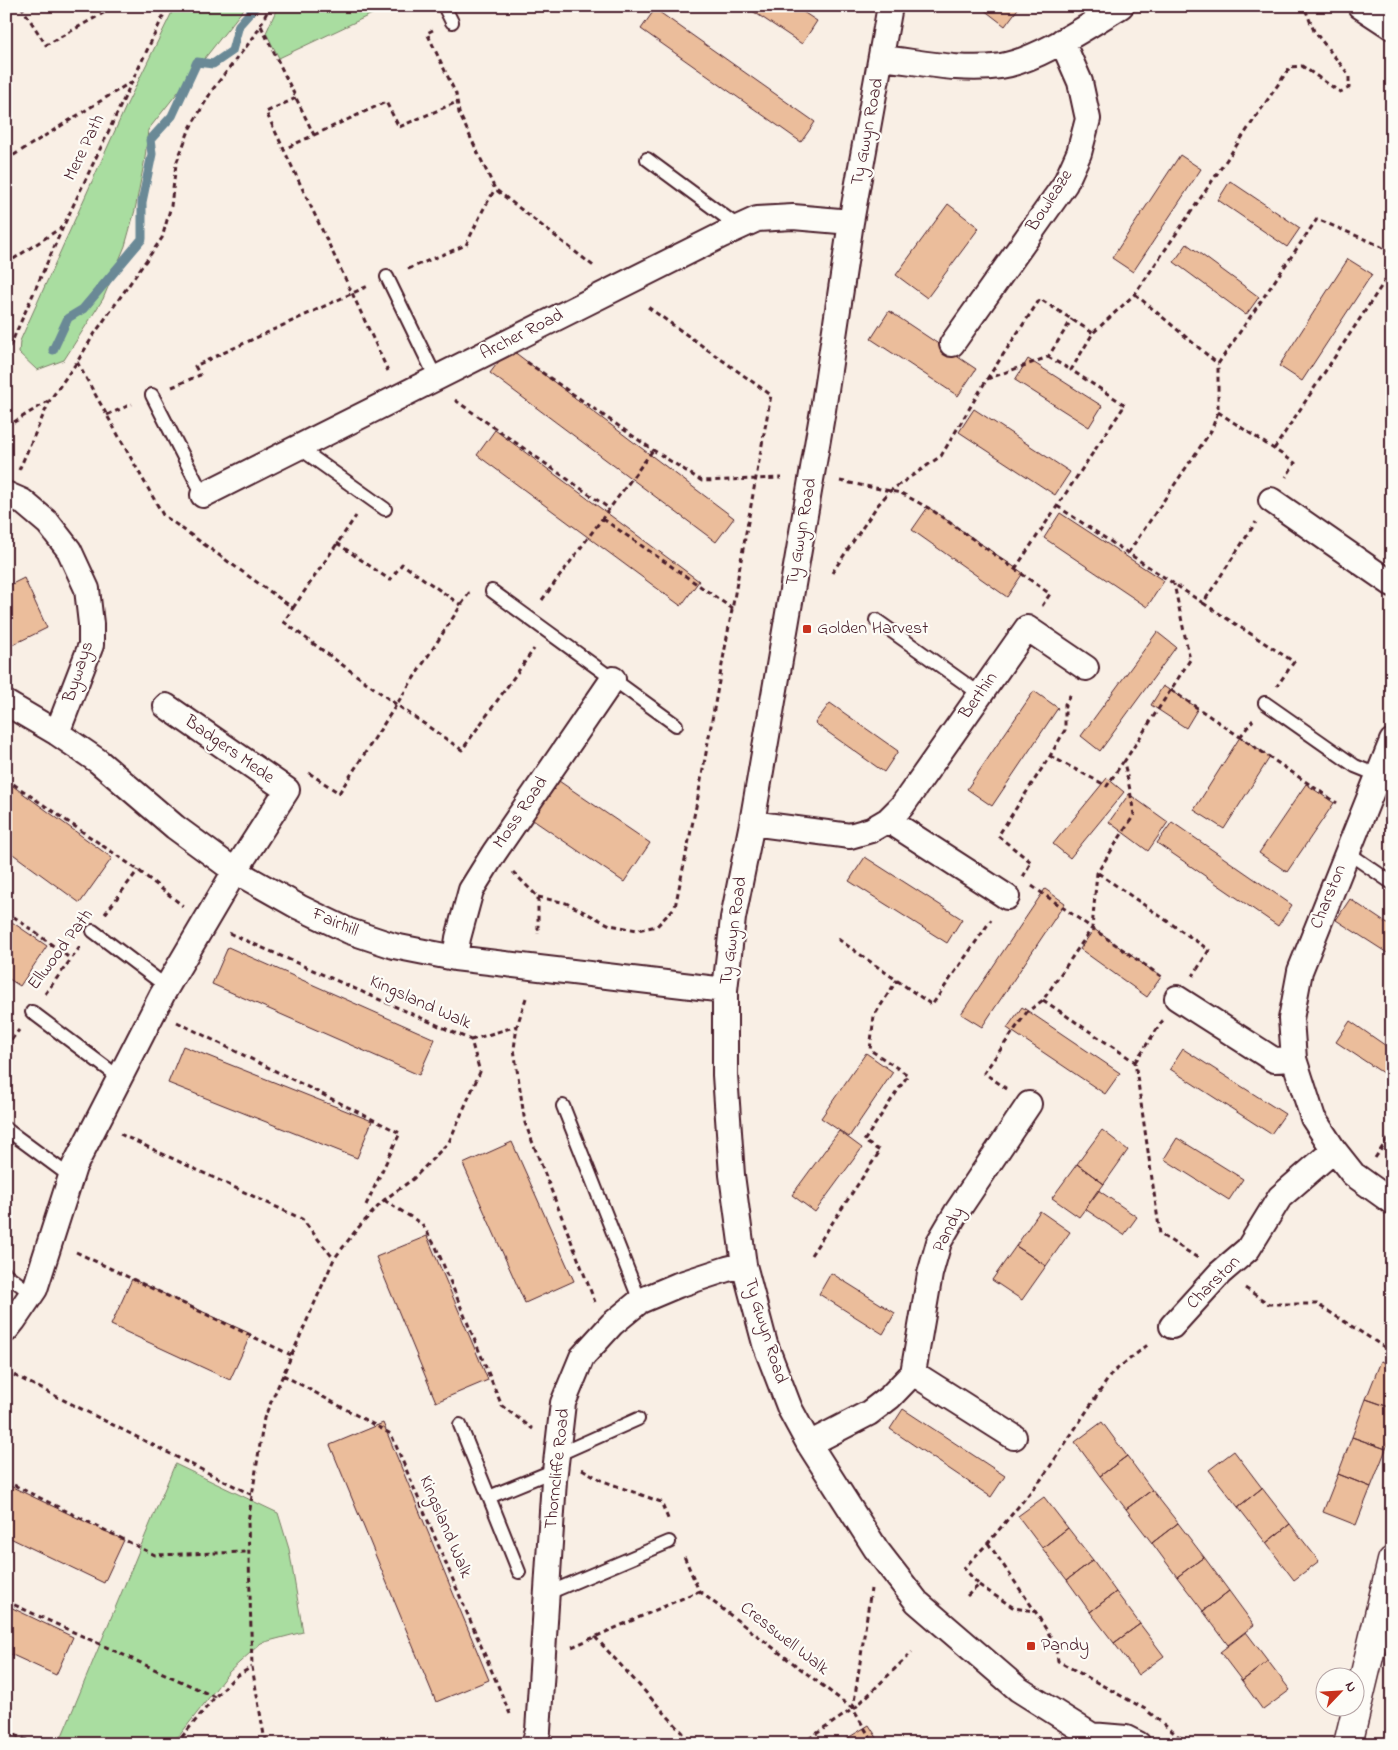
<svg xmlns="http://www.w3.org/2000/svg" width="1398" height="1750" font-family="'Indie Flower',sans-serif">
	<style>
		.green { fill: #a9dda0; stroke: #7a7e66 }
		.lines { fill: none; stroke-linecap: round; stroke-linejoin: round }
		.stream { stroke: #6b8996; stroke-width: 9 }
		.building { fill: #ebbd9b; stroke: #4a1f2b }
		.service-casing { stroke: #4a1f2b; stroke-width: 16 }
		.minor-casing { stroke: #4a1f2b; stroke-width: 28 }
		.tertiary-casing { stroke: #4a1f2b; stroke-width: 31 }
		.path { stroke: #4a1f2b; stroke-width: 3; stroke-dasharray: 5 4; stroke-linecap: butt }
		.service { stroke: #fdfcf7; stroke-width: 12 }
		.minor { stroke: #fdfcf7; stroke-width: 24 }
		.tertiary { stroke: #fdfcf7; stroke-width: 28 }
		.poi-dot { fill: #c8321e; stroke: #fdfcf7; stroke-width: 2 }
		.labels { text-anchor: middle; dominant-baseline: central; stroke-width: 4.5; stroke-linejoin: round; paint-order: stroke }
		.street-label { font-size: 18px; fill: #4a1f2b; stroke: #fdfcf7 }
		.poi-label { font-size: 18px; fill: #4a1f2b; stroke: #fdfcf7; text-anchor: start }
	</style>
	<rect width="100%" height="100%" fill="#f9efe5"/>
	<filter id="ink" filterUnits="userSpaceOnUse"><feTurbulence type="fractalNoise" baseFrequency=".02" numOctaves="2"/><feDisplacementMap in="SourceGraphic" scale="10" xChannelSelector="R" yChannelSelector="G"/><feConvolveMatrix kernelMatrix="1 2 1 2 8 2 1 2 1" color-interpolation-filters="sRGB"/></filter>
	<g filter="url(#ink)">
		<path class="green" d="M 175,6 L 246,6 L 148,130 L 145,158 L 135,210 L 125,246 L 103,299 L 64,360 L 37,370 L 19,353 L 20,341 L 127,104 Z
			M 278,6 L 389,6 L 279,58 L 266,33 Z
			M 175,1464 L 278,1513 L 289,1549 L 303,1632 L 261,1643 L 229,1672 L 179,1736 L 159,1744 L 61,1744 L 59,1743 Z"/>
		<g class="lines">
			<path class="stream" d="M 53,350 L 68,318 L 83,309 L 142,239 L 142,202 L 152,154 L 150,140 L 172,116 L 197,62 L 213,64 L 232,51 L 239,25 L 256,6"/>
		</g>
		<path class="building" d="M 745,6 L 794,6 L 817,21 L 802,44 Z
			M 979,6 L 1020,6 L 1005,26 Z
			M 655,9 L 815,122 L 801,142 L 641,29 Z
			M 1180,155 L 1201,169 L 1133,272 L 1112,258 Z
			M 1230,181 L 1300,228 L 1287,247 L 1218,200 Z
			M 948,204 L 979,228 L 927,298 L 896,275 Z
			M 1187,244 L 1259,297 L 1246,315 L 1174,262 Z
			M 1348,259 L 1372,274 L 1302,381 L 1279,366 Z
			M 889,311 L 976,369 L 958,396 L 871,339 Z
			M 509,348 L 734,518 L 716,542 L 490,373 Z
			M 1028,359 L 1102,406 L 1089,427 L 1015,380 Z
			M 974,409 L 1070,472 L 1055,495 L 959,432 Z
			M 495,430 L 699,581 L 681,606 L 477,455 Z
			M 928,507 L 1023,573 L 1007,597 L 912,530 Z
			M 1060,513 L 1164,581 L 1147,607 L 1044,538 Z
			M 24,578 L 47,628 L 6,648 L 6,587 Z
			M 1157,632 L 1176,647 L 1100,751 L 1081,736 Z
			M 1163,686 L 1198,708 L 1186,728 L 1151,705 Z
			M 1034,691 L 1058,708 L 992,806 L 967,789 Z
			M 830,703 L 898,751 L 884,772 L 815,723 Z
			M 1240,737 L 1270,757 L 1224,829 L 1194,810 Z
			M 1107,778 L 1124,792 L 1070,858 L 1053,844 Z
			M 556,779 L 650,843 L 624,882 L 530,818 Z
			M 6,781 L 112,858 L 80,903 L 6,849 Z
			M 1306,784 L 1334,803 L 1287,872 L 1259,853 Z
			M 1129,794 L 1168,822 L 1148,851 L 1109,822 Z
			M 1172,822 L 1292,905 L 1278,926 L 1157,843 Z
			M 865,857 L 962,919 L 947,943 L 849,881 Z
			M 1045,889 L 1065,903 L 982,1027 L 961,1014 Z
			M 1350,899 L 1392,927 L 1392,956 L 1336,920 Z
			M 6,918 L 47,946 L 20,986 L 6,977 Z
			M 1094,929 L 1161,977 L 1147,997 L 1080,949 Z
			M 228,947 L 435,1039 L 419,1075 L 212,984 Z
			M 1022,1007 L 1120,1073 L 1105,1094 L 1007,1028 Z
			M 1350,1021 L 1392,1050 L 1392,1079 L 1336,1042 Z
			M 183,1046 L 372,1121 L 357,1158 L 168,1083 Z
			M 1183,1049 L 1285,1114 L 1271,1134 L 1170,1069 Z
			M 866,1053 L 893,1072 L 849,1137 L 821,1118 Z
			M 1102,1130 L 1128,1150 L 1104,1184 L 1077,1164 Z
			M 839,1131 L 862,1148 L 815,1212 L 792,1195 Z
			M 1177,1138 L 1243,1179 L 1229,1200 L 1164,1159 Z
			M 512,1142 L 574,1281 L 525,1303 L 463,1164 Z
			M 1077,1164 L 1104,1184 L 1079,1217 L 1052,1198 Z
			M 1098,1190 L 1137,1217 L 1124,1235 L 1085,1209 Z
			M 1040,1211 L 1070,1232 L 1046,1266 L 1016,1246 Z
			M 427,1236 L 488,1380 L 436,1402 L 376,1257 Z
			M 1016,1246 L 1046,1266 L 1022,1300 L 992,1280 Z
			M 831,1273 L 895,1313 L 883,1334 L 819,1294 Z
			M 132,1279 L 251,1334 L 230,1380 L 111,1325 Z
			M 1381,1361 L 1392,1365 L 1392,1408 L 1366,1399 Z
			M 1366,1399 L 1392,1408 L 1392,1433 L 1386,1449 L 1352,1437 Z
			M 903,1409 L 1005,1476 L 991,1497 L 890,1429 Z
			M 1102,1422 L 1127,1456 L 1100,1476 L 1075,1442 Z
			M 383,1423 L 489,1680 L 436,1702 L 330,1445 Z
			M 1352,1437 L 1386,1449 L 1371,1487 L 1338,1474 Z
			M 1234,1451 L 1262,1488 L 1238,1507 L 1209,1470 Z
			M 1127,1456 L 1152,1490 L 1126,1509 L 1100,1476 Z
			M 1338,1474 L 1371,1487 L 1356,1525 L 1323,1512 Z
			M 6,1484 L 124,1540 L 104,1583 L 6,1536 Z
			M 1262,1488 L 1290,1524 L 1266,1543 L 1238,1507 Z
			M 1152,1490 L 1178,1523 L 1152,1543 L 1126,1509 Z
			M 1044,1497 L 1068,1528 L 1042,1548 L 1018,1516 Z
			M 1178,1523 L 1204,1557 L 1177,1577 L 1152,1543 Z
			M 1290,1524 L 1319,1561 L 1294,1580 L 1266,1543 Z
			M 1068,1528 L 1093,1560 L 1067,1580 L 1042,1548 Z
			M 1204,1557 L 1229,1591 L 1203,1611 L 1177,1577 Z
			M 1093,1560 L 1116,1592 L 1090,1612 L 1067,1580 Z
			M 1229,1591 L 1254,1625 L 1228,1645 L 1203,1611 Z
			M 1116,1592 L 1140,1624 L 1114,1643 L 1090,1612 Z
			M 6,1605 L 73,1637 L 56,1675 L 6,1652 Z
			M 1140,1624 L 1164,1656 L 1138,1675 L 1114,1643 Z
			M 1246,1632 L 1268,1661 L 1242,1681 L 1220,1652 Z
			M 1268,1661 L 1290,1690 L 1263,1710 L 1242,1681 Z
			M 869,1725 L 881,1744 L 838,1744 Z"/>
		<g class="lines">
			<defs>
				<path id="service" d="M 444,6 L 452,22
					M 647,159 L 739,227
					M 387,277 L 436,378
					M 152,395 L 203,495
					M 298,447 L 385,509
					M 492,591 L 676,725
					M 876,620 L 980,694
					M 1265,703 L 1355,766 L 1377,775
					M 1347,852 L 1392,883
					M 93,931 L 167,987
					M 32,1012 L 120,1078
					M 563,1106 L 640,1301
					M 6,1129 L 71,1177
					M 6,1274 L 32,1294
					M 460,1425 L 489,1497 L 555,1470
					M 557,1455 L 638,1419
					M 489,1497 L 519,1572
					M 546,1594 L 669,1542"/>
				<path id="minor" d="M 890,6 L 851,222 L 823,410 L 752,823 L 733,918 L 725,990 L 725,1075 L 732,1175 L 744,1265 L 765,1344 L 790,1409 L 809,1444 L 876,1549 L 917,1602 L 1018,1689 L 1091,1735 L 1100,1744
					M 1360,6 L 1392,27
					M 882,58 C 919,62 963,72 1001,66 C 1038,60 1088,26 1121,6
					M 952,344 L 1065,184 L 1079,153 L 1088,119 L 1080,82 L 1062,41
					M 6,494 L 22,501 L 48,523 L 69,550 L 87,589 L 91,624 L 91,645 L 57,733
					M 203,495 L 722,235 L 757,219 L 793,217 L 851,222
					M 1271,500 L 1392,584
					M 6,703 L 57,733 L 98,761 L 175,827 L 235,871 L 299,907 L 349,931 L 394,946 L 455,958 L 725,990
					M 1392,741 L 1300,971 L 1291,1019 L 1294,1059 L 1313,1118 L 1334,1150 L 1353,1174 L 1392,1202
					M 888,820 L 1007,897
					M 752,823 L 850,836 L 871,830 L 888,820 L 902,806 L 1027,628 L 1086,668
					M 455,958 L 458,938 L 471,890 L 494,853 L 613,679
					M 1177,998 L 1274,1060 L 1294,1059
					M 1172,1326 L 1220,1273 L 1248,1249 L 1280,1197 L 1334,1150
					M 6,1330 L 14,1320 L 35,1289 L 74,1167 L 162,995 L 235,871 L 287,790 L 166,706
					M 913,1373 L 1014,1437
					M 809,1444 L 869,1413 L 890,1397 L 913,1373 L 930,1274 L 939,1242 L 956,1213 L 1029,1104
					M 1091,1735 L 1126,1738 L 1138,1744
					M 534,1744 L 538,1731 L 554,1480 L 563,1403 L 582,1357 L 612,1324 L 640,1301 L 678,1285 L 727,1269 L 744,1265"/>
				<path id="tertiary" d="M 1348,1744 L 1392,1561"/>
			</defs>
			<use href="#service" class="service-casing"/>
			<use href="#minor" class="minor-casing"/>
			<use href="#tertiary" class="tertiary-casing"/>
			<path class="path" d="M 21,6 L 46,45 L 116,6
				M 261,26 L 314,135 L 284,149
				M 433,30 L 427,33 L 456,94 L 459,113 L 495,189 L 596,268
				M 296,98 L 266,112 L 352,293 L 388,371
				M 314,135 L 386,102 L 399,127 L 457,102
				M 6,160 L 131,82
				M 6,264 L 62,227
				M 408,269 L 466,245 L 483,210 L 495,189
				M 1135,294 L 1218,364
				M 6,355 L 63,227 L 168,6
				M 1048,357 L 1071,370
				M 77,362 L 163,515 L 293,608 L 284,622 L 397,705 L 462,750 L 534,649
				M 527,362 L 653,450 L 702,481 L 781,478
				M 987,379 L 1048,357 L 1072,319
				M 172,387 L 200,375 L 195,366 L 368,286
				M 455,400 L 610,509
				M 1218,412 L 1295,463 L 1286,477
				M 107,415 L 132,404
				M 6,427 L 48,401
				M 1274,449 L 1392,270
				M 19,470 L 50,400 L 77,362 L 95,333 L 162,238 L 171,206 L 176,164 L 190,128 L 213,89 L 256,34 L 270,6
				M 840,481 L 901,493 L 932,510 L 1050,594 L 1042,606
				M 1057,506 L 1203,603 L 1256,522
				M 603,519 L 733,609
				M 337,543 L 390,580 L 402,564 L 461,605
				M 1128,553 L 1211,431 L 1218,412 L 1218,364 L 1317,219 L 1376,244 L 1392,253
				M 1015,569 L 1125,405 L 1071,370 L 1093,333 L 1135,294 L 1290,67 L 1302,66 L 1340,92 L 1349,88 L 1349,75 L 1314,31 L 1304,6
				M 832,573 L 877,506 L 890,491 L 941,456 L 987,379 L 1040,299 L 1093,333
				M 542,600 L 653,450
				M 1203,603 L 1294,662 L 1277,686
				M 293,608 L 356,516
				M 1171,690 L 1337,803
				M 1240,737 L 1253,720
				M 1050,756 L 1107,786 L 1123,762
				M 309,773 L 339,793 L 469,593 L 471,594
				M 6,779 L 138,870 L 183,906
				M 513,872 L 538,897 L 538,934
				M 1098,873 L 1209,950 L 1193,976
				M 1023,877 L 1031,862 L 998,836 L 1050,756 L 1065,730 L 1065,704 L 1072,692
				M 1032,886 L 1162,977
				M 538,897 L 566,903 L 610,925 L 637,930 L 657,926 L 675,907 L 698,797 L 771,395 L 645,305
				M 6,911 L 71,959
				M 105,914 L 138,870
				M 229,933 L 471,1040 L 480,1072 L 449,1142 L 413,1179 L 384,1200 L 357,1229 L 334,1259 L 264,1418 L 248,1522 L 252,1667 L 264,1735 L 268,1744
				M 838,939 L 932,1005 L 991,920
				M 45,994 L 80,947
				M 526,998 L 517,1026 L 514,1049 L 525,1123 L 595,1302
				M 1043,1000 L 1135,1062 L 1160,1234 L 1198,1258
				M 177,1022 L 400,1133 L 366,1205
				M 471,1040 L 517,1026
				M 6,1047 L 19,1030
				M 1135,1062 L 1163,1020
				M 1007,1089 L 984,1073 L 1027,1012 L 1043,1000 L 1092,928 L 1097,873 L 1134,815 L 1130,790 L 1124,762 L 1190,660 L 1174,584
				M 120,1134 L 302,1219 L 334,1259
				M 1375,1158 L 1392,1133
				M 384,1200 L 422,1224 L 436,1247 L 502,1406 L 533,1429
				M 76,1252 L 291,1355
				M 811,1255 L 880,1151 L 864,1141 L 908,1075 L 870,1050 L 874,1016 L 897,980
				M 1245,1288 L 1269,1304 L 1317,1304 L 1392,1352
				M 6,1371 L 252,1495
				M 283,1375 L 391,1434 L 510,1714
				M 582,1469 L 603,1481 L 661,1502 L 669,1521
				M 6,1481 L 155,1555 L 248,1552
				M 988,1543 L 1035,1611 L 1055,1644 L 1058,1661 L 1145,1709 L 1178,1736 L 1194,1744
				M 979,1585 L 1014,1608 L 1035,1611
				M 699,1591 L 853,1709 L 874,1744
				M 967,1596 L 979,1585 L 964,1568 L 988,1543 L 1043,1477 L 1112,1373 L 1150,1343
				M 6,1601 L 215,1697
				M 595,1637 L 693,1744
				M 572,1647 L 699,1591 L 684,1556
				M 854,1709 L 912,1652
				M 6,1731 L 36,1744
				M 176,1744 L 215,1697 L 235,1677 L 252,1667
				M 801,1744 L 853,1709 L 871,1589"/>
			<use href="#service" class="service"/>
			<use href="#minor" class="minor"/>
			<use href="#tertiary" class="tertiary"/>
		</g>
	</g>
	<g class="poi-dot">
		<rect x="802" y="624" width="10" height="10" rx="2.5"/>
		<rect x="1026" y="1641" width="10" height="10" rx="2.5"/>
	</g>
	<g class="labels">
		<g class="street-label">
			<text transform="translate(868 132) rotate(-79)">Ty Gwyn Road</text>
			<text transform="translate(85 148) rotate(-64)">Mere Path</text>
			<text transform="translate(1050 201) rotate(-57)">Bowleaze</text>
			<text transform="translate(522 335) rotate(-27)">Archer Road</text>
			<text transform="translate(802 532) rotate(-80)">Ty Gwyn Road</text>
			<text transform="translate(79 672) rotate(-72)">Byways</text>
			<text transform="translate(979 696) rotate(-55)">Berthin</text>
			<text transform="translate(229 750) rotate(35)">Badgers Mede</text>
			<text transform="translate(521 813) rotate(-56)">Moss Road</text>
			<text transform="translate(1329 897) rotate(-68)">Charston</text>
			<text transform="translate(335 923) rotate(23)">Fairhill</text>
			<text transform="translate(734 931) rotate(-82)">Ty Gwyn Road</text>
			<text transform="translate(61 950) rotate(-53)">Ellwood Path</text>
			<text transform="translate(420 1003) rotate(24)">Kingsland Walk</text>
			<text transform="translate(949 1230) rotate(-63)">Pandy</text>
			<text transform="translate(1214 1283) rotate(-45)">Charston</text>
			<text transform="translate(765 1331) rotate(73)">Ty Gwyn Road</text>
			<text transform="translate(558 1469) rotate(-84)">Thorncliffe Road</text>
			<text transform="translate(445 1527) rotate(67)">Kingsland Walk</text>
			<text transform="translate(784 1639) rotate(38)">Cresswell Walk</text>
		</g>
		<g class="poi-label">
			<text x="817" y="629">Golden Harvest</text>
			<text x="1041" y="1646">Pandy</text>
		</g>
	</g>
	<rect width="1398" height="1750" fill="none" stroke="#fdfcf7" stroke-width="25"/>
	<rect x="12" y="12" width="1373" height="1725" fill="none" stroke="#4a1f2b" stroke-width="2" filter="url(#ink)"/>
	<g transform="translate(1340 1692) rotate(65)"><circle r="24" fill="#fdfcf7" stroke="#b5a4a5"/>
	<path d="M0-4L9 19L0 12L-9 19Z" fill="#c8321e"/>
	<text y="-8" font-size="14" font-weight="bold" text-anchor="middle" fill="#4a1f2b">N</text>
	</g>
</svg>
